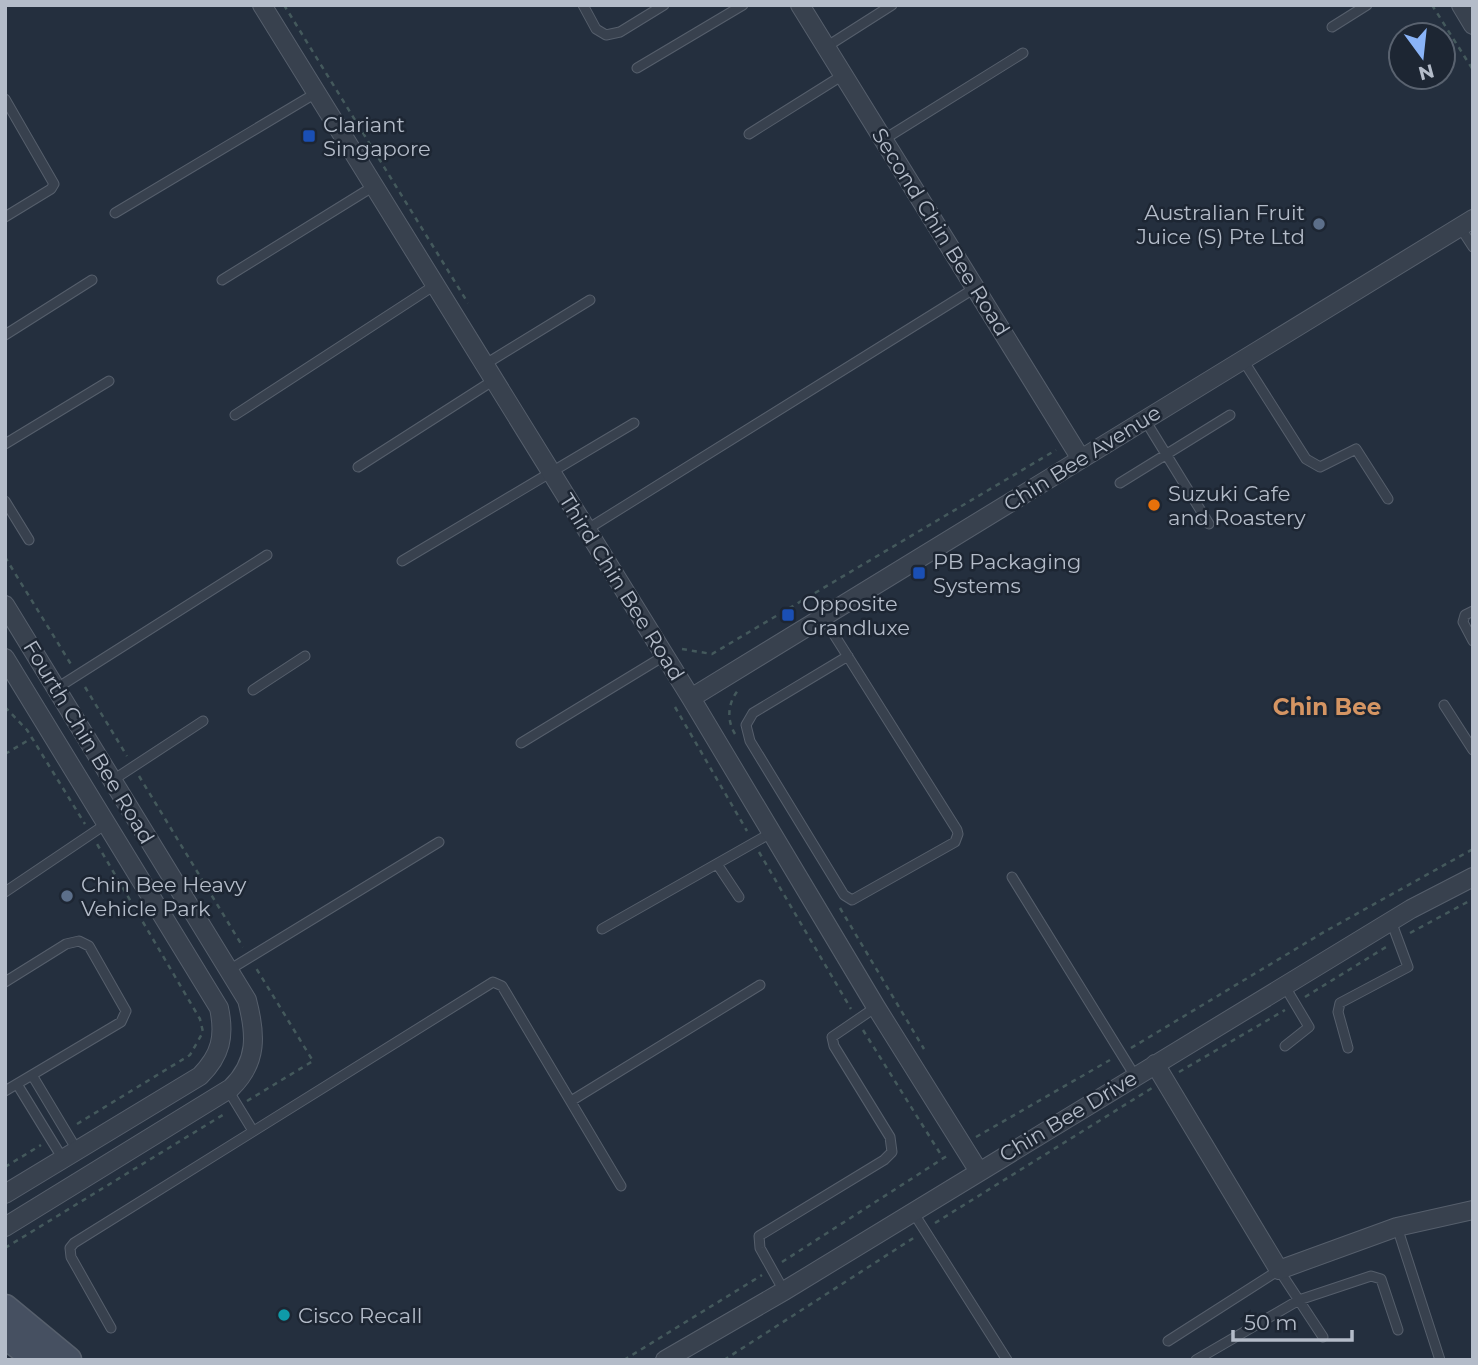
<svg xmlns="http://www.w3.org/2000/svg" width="1478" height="1365" font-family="Montserrat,sans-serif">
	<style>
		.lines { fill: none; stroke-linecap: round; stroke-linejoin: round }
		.lane-casing { stroke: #565f6c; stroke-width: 11 }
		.street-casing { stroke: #565f6c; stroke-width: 20 }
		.secondary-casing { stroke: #565f6c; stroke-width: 29 }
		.path { stroke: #44595c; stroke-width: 2.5; stroke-dasharray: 5 5; stroke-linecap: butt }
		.lane { stroke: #38414e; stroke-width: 9 }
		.street { stroke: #38414e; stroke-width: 18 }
		.secondary { stroke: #465061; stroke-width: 26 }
		.transit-dot { fill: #1a4fb4; stroke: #1d2633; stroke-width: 2.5 }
		.service-dot { fill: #5c6f8a; stroke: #1d2633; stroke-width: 2.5 }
		.food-dot { fill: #e8710a; stroke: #1d2633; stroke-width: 2.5 }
		.culture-dot { fill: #0f9aa8; stroke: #1d2633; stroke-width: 2.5 }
		.labels { text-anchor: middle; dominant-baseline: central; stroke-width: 5; stroke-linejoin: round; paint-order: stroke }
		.poi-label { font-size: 21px; fill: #b4bcc9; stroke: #1d2633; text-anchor: start }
		.street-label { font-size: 21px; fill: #b4bcc9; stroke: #1d2633 }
		.neighbourhood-label { font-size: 23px; font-weight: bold; fill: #d59563; stroke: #1d2633 }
	</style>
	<rect width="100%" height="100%" fill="#242f3e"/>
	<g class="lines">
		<defs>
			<path id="lane" d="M 583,5 L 596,29 L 606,35 L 620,32 L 664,5
				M 1332,27 L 1367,5
				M 826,47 L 892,5
				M 637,68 L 743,5
				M 5,99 L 54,184 L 51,189 L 5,217
				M 749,134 L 843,75
				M 883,140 L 1023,53
				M 115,213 L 316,93
				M 1460,227 L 1473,247
				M 222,280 L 374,186
				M 5,335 L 92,280
				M 1243,360 L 1306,459 L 1320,467 L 1356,449 L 1388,499
				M 484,365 L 590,300
				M 235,415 L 435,285
				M 1145,420 L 1209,524
				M 5,444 L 109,381
				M 358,467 L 494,380
				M 1120,483 L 1230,415
				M 5,501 L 29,540
				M 586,530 L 975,288
				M 402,561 L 634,423
				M 1473,611 L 1465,615 L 1463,622 L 1473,641
				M 823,617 L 957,830 L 958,834 L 955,842 L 852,900 L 844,895 L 750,741 L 746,725 L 753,713 L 848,656
				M 57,688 L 267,555
				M 253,690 L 305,656
				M 1444,705 L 1473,750
				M 521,743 L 664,656
				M 113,780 L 203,721
				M 717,864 L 739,897
				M 1012,877 L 1135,1076
				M 5,892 L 106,824
				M 602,929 L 771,833
				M 229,970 L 439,842
				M 5,982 L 66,944 L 79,941 L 89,946 L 126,1011 L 121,1022 L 5,1091
				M 1284,985 L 1309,1027 L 1285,1046
				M 1348,1048 L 1338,1012 L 1340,1003 L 1408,967 L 1391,921
				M 32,1075 L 77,1150
				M 17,1084 L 63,1159
				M 228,1090 L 253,1131
				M 571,1101 L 760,985
				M 913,1212 L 1007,1360
				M 1397,1227 L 1440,1360
				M 784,1291 L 760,1248 L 759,1236 L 884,1160 L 892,1152 L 890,1137 L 834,1046 L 832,1037 L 876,1007
				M 111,1328 L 71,1257 L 70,1248 L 74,1243 L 493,982 L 502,986 L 621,1186
				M 1168,1341 L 1279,1270 L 1323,1337
				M 1196,1360 L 1299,1300 L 1371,1276 L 1381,1279 L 1398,1330"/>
			<path id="street" d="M 262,5 L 691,698 L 876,1007 L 978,1170
				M 800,5 L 1081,459
				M 1461,5 L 1473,25
				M 5,605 L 247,1000 C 256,1034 258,1062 231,1088 L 5,1227
				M 5,658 L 219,1008 C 225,1036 221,1055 200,1076 L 5,1194
				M 691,698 L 1473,219
				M 1155,1064 L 1279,1270 L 1397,1227 L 1473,1210
				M 665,1360 L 784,1291 L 1411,909 L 1473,877"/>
			<path id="secondary" d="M 5,1308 L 68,1360
				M 5,1335 L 38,1360"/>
		</defs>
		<use href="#lane" class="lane-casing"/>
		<use href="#street" class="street-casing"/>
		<use href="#secondary" class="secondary-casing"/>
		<path class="path" d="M 284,5 L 468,303
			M 1432,5 L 1473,70
			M 5,557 L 72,666
			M 682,649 L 712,654 L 1056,450
			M 85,687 L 127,756
			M 5,707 L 27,730 L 85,824
			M 675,707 L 747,831
			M 735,734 C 726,719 728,702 739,689
			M 5,754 L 32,738
			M 139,776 L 243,947
			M 759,852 L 851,1009
			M 840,908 L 924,1049
			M 1410,933 L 1473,899
			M 1305,997 L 1386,947
			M 863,1030 L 943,1158
			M 1131,1048 L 1324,932 L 1473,849
			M 1179,1072 L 1285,1010
			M 247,1101 L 313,1061 L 256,968
			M 77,1124 L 190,1055 L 203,1032 L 200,1019 L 97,844
			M 976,1137 L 1110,1060
			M 5,1167 L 41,1145
			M 935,1223 L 1152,1088
			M 5,1248 L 226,1113
			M 782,1262 L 950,1154
			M 624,1360 L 762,1275
			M 724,1360 L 915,1237"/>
		<use href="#lane" class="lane"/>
		<use href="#street" class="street"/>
		<use href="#secondary" class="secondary"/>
	</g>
	<g class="transit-dot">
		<rect x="302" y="129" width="14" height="14" rx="3.5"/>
		<rect x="912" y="566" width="14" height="14" rx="3.5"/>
		<rect x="781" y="608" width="14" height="14" rx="3.5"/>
	</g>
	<g class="service-dot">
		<circle cx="1319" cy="224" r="7"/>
		<circle cx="67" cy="896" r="7"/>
	</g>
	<circle class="food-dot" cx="1154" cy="505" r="7"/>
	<circle class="culture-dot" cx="284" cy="1315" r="7"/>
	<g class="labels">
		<g class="poi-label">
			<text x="323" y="124">Clariant<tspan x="323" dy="24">Singapore</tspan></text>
			<text x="1305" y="212" text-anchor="end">Australian Fruit<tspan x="1305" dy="24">Juice (S) Pte Ltd</tspan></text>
			<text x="1168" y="493">Suzuki Cafe<tspan x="1168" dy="24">and Roastery</tspan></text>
			<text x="933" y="561">PB Packaging<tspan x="933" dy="24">Systems</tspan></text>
			<text x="802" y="603">Opposite<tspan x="802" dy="24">Grandluxe</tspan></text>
			<text x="81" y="884">Chin Bee Heavy<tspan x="81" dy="24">Vehicle Park</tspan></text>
			<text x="298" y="1315">Cisco Recall</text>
		</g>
		<g class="street-label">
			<text transform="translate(941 232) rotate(58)">Second Chin Bee Road</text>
			<text transform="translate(1082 458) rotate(-32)">Chin Bee Avenue</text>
			<text transform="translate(622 587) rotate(58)">Third Chin Bee Road</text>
			<text transform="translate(89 742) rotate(59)">Fourth Chin Bee Road</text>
			<text transform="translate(1068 1116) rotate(-31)">Chin Bee Drive</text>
		</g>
		<g class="neighbourhood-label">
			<text x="1327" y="707">Chin Bee</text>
		</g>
	</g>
	<rect width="1478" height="1365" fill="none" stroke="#b4bcc9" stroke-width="14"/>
	<g transform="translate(1422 56) rotate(165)"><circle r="33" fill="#1d2633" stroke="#59626f" stroke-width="2"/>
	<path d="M0-5L12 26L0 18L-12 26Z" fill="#8ab4f8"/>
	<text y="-10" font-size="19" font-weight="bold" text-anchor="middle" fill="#b4bcc9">N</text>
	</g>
	<path d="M1233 1330v10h119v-10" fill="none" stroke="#b4bcc9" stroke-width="3.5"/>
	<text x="1244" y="1330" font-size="21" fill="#b4bcc9" stroke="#1d2633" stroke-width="5" paint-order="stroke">50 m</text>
</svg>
